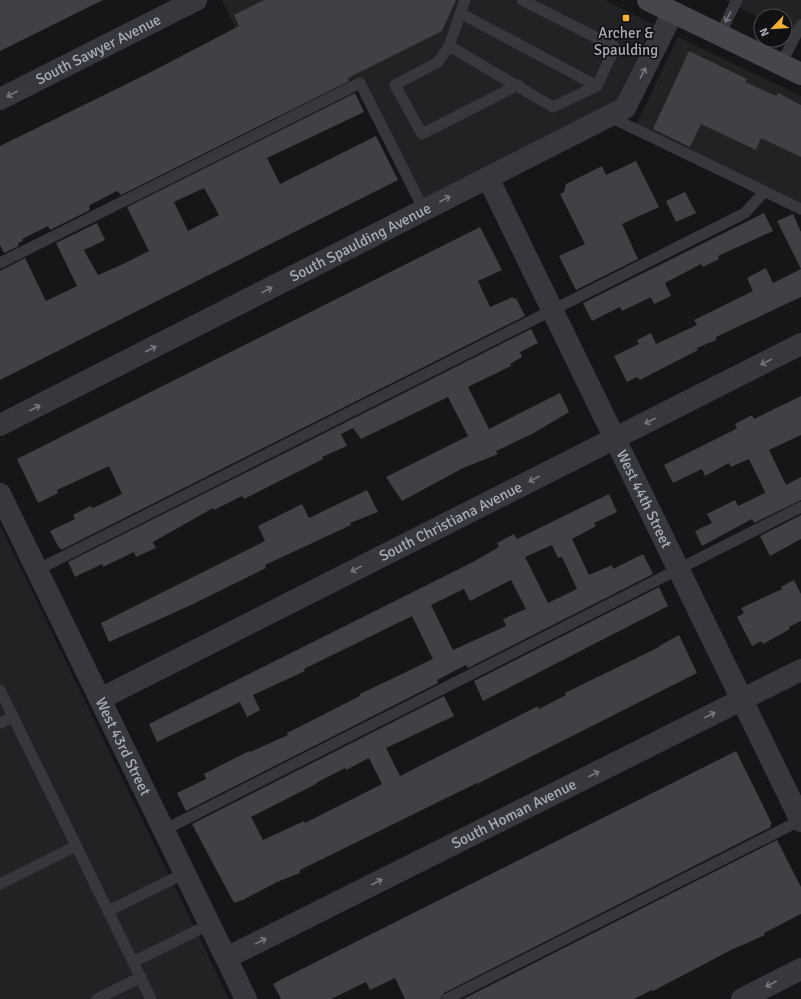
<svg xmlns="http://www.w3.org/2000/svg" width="801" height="999" font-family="Signika,sans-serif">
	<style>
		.built { fill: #222225 }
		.building { fill: #404145; fill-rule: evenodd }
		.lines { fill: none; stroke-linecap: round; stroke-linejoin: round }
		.lane { stroke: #37383d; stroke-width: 11 }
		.street { stroke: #37383d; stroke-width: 22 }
		.secondary { stroke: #45474d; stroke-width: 22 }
		.oneway { stroke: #757881 }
		.poi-dot { fill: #f2b134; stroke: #111113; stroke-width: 1.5 }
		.labels { text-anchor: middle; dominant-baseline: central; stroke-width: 3.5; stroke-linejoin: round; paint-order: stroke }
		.poi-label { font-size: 15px; fill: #a8adb8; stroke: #111113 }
		.street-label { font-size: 15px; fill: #a8adb8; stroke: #111113 }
	</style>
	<rect width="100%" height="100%" fill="#161618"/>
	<path class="built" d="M 222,0 L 604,0 L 653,24 L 616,101 L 419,200 L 360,83 L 281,122 Z
		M 724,0 L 801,0 L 801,37 L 785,29 L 785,16 L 761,16 L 761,18 Z
		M 678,37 L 801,96 L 801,209 L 634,129 Z
		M 0,525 L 229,999 L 0,999 Z"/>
	<path class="building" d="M 0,0 L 103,0 L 0,51 Z
		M 264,0 L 456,0 L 442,31 L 348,78 L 349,81 L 121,195 L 117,191 L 90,205 L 89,207 L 90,210 L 50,230 L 48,226 L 22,239 L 23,241 L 18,243 L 19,246 L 4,253 L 0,245 L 0,146 L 149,73 L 239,26 L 234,15 Z
		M 689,51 L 747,79 L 745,82 L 776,96 L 778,93 L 801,105 L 801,157 L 761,138 L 756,150 L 701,124 L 690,147 L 653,129 Z
		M 355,93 L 364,112 L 267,158 L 280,184 L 376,136 L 398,180 L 0,380 L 0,271 L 25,258 L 46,301 L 77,286 L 56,243 L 97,223 L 105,240 L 84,250 L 98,275 L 121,265 L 149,251 L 127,207 ZM 204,188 L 219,215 L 188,231 L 174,202 Z
		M 636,161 L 659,207 L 622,224 L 638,259 L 576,290 L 559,256 L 585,244 L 560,194 L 564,192 L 566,184 L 602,166 L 606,175 Z
		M 685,192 L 696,213 L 676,222 L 666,201 Z
		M 764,213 L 773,231 L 718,256 L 719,259 L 703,267 L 701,264 L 665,283 L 671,296 L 654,304 L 651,298 L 649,298 L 622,311 L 620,307 L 592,321 L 583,303 Z
		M 793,214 L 801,232 L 801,297 L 716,337 L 716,340 L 697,348 L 698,350 L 640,380 L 637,377 L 627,382 L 614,356 L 639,344 L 637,340 L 651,333 L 656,344 L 697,325 L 694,320 L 753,291 L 747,278 L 766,268 L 773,283 L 801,269 L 777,221 Z
		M 480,227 L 502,270 L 478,281 L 490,307 L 513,297 L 514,299 L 516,298 L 525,316 L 61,550 L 60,547 L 59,548 L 50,531 L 75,519 L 73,515 L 90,506 L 93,508 L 122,494 L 109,466 L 57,490 L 58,493 L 38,503 L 17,459 Z
		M 531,329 L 538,343 L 520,352 L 522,357 L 510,364 L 511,366 L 468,387 L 489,429 L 560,393 L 569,412 L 532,434 L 496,451 L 498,454 L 463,468 L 402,501 L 386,477 L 468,436 L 448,397 L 361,439 L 353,428 L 341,434 L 347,446 L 322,457 L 323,459 L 244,499 L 242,496 L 214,510 L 213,508 L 153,542 L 156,548 L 136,557 L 134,552 L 103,567 L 102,564 L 75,577 L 68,562 Z
		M 801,396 L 801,435 L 769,450 L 786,485 L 801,477 L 801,500 L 754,523 L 752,519 L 702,546 L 695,531 L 712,523 L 707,514 L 735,500 L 738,506 L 765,493 L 764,490 L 749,459 L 731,467 L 729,463 L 705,476 L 702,469 L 673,483 L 664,465 L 732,431 L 737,428 L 735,424 L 752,415 L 754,419 Z
		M 367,490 L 378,512 L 350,523 L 351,525 L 265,565 L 266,568 L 191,605 L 109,642 L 101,623 L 265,541 L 258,526 L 302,504 L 309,518 Z
		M 609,494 L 617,512 L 594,523 L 596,526 L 572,539 L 589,575 L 612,565 L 613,569 L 643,554 L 653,574 L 468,668 L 466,665 L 437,680 L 438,683 L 186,811 L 177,793 L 206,779 L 204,774 L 249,751 L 250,752 L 288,735 L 287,733 L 360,696 L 360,694 L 433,659 L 412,616 L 304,669 L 305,671 L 253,695 L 260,710 L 247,717 L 240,702 L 157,742 L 149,724 L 473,562 L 499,547 L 497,543 L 514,534 L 517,539 ZM 552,545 L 558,558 L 562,557 L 577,589 L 548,603 L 525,557 ZM 511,580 L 526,609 L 503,619 L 506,626 L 453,650 L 431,605 L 464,589 L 470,601 Z
		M 801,515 L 801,539 L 770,556 L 760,536 Z
		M 794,580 L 801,594 L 801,621 L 789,627 L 790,629 L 763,644 L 761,641 L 752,646 L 737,617 L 744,613 L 741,608 L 782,589 L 781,587 Z
		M 659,587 L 668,606 L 483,701 L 474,681 Z
		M 679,635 L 697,673 L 477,784 L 477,783 L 300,870 L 300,873 L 277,882 L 243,900 L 234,903 L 192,824 L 444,696 L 454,716 L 386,748 L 400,776 L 538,706 L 539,709 L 566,695 L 565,693 L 659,647 L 659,646 ZM 369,758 L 382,784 L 305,823 L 304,821 L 263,840 L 251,817 L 316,784 L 316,783 L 345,768 L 346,770 Z
		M 736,751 L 772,824 L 770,825 L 771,827 L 444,993 L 440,999 L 405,999 L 395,978 L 370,990 L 366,982 L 331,999 L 281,999 L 273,984 L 282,979 Z
		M 777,840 L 801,887 L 801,914 L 764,933 L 765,935 L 731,950 L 653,991 L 652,990 L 634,999 L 463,999 Z"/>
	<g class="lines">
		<path class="lane" d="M 465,0 L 449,46 L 438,62 L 395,85 L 422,134 L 518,85
			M 460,13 L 597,86
			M 720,34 L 737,0
			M 449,46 L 553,107 L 597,86 L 615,47 L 522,0
			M 781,64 L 801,25
			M 608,116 L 801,209
			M 0,263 L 360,83 L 424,210
			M 37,570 L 745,213 L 765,191
			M 0,690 L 151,999
			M 0,723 L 13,717
			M 164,830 L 801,507
			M 0,884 L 76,846
			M 108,911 L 185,873
			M 133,962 L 210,924
			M 97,999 L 141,977
			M 447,999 L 801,820"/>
		<g class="street">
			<path id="s1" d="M 0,99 L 196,0"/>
			<path id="s2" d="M 488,178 L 801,821"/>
			<path id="s3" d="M 0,425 L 625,108 L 673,12"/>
			<path id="s4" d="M 0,494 L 246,999"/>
			<path id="s5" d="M 100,699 L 801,344"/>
			<path id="s6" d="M 226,958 L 801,670"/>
			<path d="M 742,999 L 801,969"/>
		</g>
		<path class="secondary" d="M 648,0 L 801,74"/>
	</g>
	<defs><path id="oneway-shaft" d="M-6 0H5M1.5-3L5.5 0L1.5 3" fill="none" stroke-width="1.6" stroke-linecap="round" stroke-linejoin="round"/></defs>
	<g class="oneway">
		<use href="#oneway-shaft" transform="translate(728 17) rotate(117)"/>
		<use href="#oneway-shaft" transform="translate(643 73) rotate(-63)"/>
		<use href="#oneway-shaft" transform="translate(12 94) rotate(153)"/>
		<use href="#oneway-shaft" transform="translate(445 199) rotate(-27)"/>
		<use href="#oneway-shaft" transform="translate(267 290) rotate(-27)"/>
		<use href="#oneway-shaft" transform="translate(151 349) rotate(-27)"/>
		<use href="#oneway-shaft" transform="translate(766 362) rotate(153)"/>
		<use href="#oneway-shaft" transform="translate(35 408) rotate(-27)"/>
		<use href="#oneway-shaft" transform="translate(650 421) rotate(153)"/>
		<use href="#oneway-shaft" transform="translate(534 479) rotate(153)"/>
		<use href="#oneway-shaft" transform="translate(356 569) rotate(153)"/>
		<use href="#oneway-shaft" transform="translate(710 715) rotate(-27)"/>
		<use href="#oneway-shaft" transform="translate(594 774) rotate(-27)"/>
		<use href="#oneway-shaft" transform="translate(377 882) rotate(-27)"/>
		<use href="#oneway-shaft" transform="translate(261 941) rotate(-27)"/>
		<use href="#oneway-shaft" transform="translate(771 984) rotate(153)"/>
	</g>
	<rect class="poi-dot" x="622" y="14" width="8" height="8" rx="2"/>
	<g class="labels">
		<g class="poi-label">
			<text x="626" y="33">Archer &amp;<tspan x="626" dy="17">Spaulding</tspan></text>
		</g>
		<g class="street-label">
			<text stroke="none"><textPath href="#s1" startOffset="110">South Sawyer Avenue</textPath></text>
			<text stroke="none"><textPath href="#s3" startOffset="404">South Spaulding Avenue</textPath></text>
			<text stroke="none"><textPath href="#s2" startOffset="357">West 44th Street</textPath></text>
			<text stroke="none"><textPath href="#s5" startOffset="393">South Christiana Avenue</textPath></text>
			<text stroke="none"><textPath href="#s4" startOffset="281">West 43rd Street</textPath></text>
			<text stroke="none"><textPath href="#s6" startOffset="322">South Homan Avenue</textPath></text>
		</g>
	</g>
	<g transform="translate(773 28) rotate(245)"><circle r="19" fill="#111113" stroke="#4d4f55"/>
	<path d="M0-3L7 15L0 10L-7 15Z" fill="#f2b134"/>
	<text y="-6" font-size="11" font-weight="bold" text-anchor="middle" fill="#a8adb8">N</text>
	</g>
</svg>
